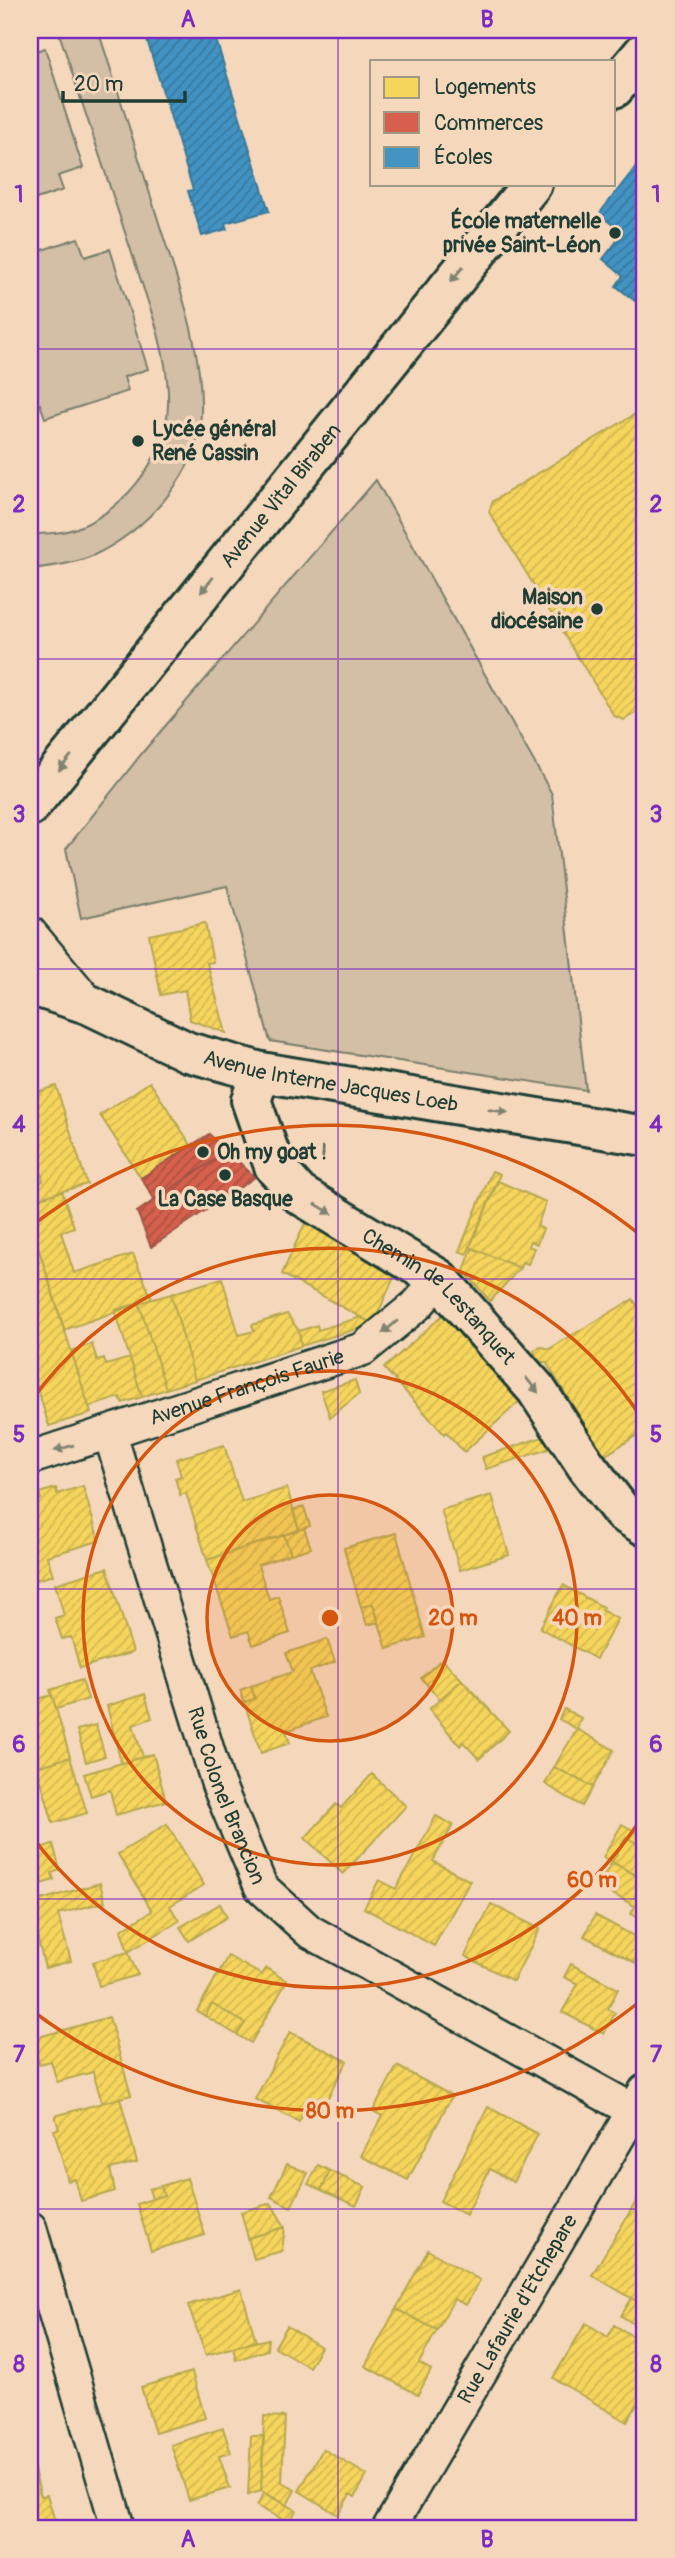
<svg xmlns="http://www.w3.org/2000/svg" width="675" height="2558" font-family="Pangolin,sans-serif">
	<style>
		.green { fill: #d2bfa5; stroke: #787e6c; stroke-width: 2 }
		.homes { fill: url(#homes-hatch); stroke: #b6a750; stroke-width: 2 }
		.shops { fill: url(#shops-hatch); stroke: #9f5646; stroke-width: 2 }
		.schools { fill: url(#schools-hatch); stroke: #387998; stroke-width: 2 }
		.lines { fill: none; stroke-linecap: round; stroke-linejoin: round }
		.street-casing { stroke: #1f3d34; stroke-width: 37 }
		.secondary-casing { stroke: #1f3d34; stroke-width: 44 }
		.street { stroke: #f5d8bb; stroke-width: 32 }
		.secondary { stroke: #f5d8bb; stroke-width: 38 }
		.oneway { fill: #7f8371 }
		.grid { fill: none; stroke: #7b2cbf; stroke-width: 2; stroke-opacity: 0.55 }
		.ring { fill: none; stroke: #d45610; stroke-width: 3.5 }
		.poi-dot { fill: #1f3d34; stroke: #f5d8bb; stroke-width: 2.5 }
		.labels { text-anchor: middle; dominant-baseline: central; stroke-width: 7; stroke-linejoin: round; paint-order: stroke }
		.poi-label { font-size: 21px; font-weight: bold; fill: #1f3d34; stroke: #f5d8bb; text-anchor: end }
		.street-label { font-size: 21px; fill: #1f3d34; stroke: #f5d8bb }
		.centre { fill: #d45610; stroke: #f5d8bb; stroke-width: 3.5 }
		.ring-label { font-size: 21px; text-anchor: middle; font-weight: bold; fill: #d45610; stroke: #f5d8bb; stroke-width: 7; stroke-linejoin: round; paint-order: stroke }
		.neatline { fill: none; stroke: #7b2cbf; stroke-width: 2.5 }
		.grid-label { font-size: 23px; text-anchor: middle; font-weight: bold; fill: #7b2cbf }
	</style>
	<defs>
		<pattern id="homes-hatch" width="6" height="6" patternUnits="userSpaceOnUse" patternTransform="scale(1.75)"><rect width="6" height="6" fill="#f6d55c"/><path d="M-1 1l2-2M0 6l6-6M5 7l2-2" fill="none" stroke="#d2b851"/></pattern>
		<pattern id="shops-hatch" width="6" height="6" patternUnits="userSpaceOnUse" patternTransform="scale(1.75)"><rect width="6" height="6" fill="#d6604d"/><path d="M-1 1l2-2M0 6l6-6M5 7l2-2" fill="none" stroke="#ad5041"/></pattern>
		<pattern id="schools-hatch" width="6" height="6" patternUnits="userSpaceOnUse" patternTransform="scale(1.75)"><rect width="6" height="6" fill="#4393c3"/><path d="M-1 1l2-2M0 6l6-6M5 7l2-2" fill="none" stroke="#37799f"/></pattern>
	</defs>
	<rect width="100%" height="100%" fill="#f5d8bb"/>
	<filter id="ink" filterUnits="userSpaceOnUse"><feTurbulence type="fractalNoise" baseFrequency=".0143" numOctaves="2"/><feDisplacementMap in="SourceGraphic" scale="14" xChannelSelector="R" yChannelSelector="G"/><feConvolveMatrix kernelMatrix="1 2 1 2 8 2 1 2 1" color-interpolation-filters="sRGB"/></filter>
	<g filter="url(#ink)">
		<path class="green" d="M 58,30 L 98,30 C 119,94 139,159 159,223 C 179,286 203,348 201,414 C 199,475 144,532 92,556 C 73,564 50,567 30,569 L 30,535 C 42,533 55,534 67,531 C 119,518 167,459 168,405 C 169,378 163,352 156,326 Z
			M 45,48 L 83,168 L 58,176 L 63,190 L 30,201 L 30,53 Z
			M 78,238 L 85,257 L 110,249 L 148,369 L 124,377 L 128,391 L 45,418 L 40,404 L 30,407 L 30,254 Z
			M 376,480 L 552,794 L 586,1090 L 270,1041 L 227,886 L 81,918 L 66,849 L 143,752 Z"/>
		<path class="homes" d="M 645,408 L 645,707 L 624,720 L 614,716 L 489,512 L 493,501 Z
			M 205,923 L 213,962 L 207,963 L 226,1033 L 190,1020 L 185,990 L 161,995 L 149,935 Z
			M 150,1082 L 191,1145 L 141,1178 L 100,1115 Z
			M 56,1086 L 87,1184 L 30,1201 L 30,1185 L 43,1181 L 40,1169 L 30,1172 L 30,1094 Z
			M 492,1171 L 500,1174 L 467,1254 L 459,1251 Z
			M 498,1181 L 546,1202 L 537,1226 L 543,1229 L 537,1244 L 530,1241 L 528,1246 L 534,1248 L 528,1264 L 522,1262 L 520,1268 L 470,1247 Z
			M 62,1191 L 74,1227 L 61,1232 L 74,1273 L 133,1254 L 152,1299 L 64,1330 L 30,1221 L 30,1201 Z
			M 30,1221 L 91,1413 L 49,1426 L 30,1364 Z
			M 305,1223 L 396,1273 L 373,1324 L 282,1274 Z
			M 472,1248 L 520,1268 L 490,1301 L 464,1271 Z
			M 222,1278 L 239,1335 L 254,1331 L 252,1325 L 287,1314 L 299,1331 L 301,1346 L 195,1380 L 171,1294 Z
			M 171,1294 L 195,1380 L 166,1389 L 139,1303 Z
			M 633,1299 L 645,1319 L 645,1372 L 637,1377 L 645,1392 L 645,1430 L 604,1456 L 546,1362 L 538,1362 L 534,1351 L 540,1346 L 549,1349 Z
			M 139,1303 L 166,1389 L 142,1397 L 115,1310 Z
			M 443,1315 L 522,1399 L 464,1452 L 446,1432 L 444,1434 L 384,1368 Z
			M 361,1317 L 373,1324 L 301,1346 L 299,1331 L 317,1325 L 318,1330 Z
			M 92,1344 L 97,1360 L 104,1358 L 106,1365 L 130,1358 L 142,1397 L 122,1403 L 120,1397 L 89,1407 L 71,1351 Z
			M 355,1380 L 359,1394 L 330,1417 L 321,1391 Z
			M 549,1435 L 555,1447 L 486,1469 L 482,1457 Z
			M 224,1445 L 242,1502 L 287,1488 L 299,1530 L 207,1560 L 186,1493 L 180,1495 L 175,1478 L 181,1476 L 176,1459 Z
			M 83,1486 L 99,1541 L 47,1556 L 53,1575 L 30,1582 L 30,1561 L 34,1560 L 30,1547 L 30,1502 L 41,1499 L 39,1493 L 56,1488 L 57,1494 Z
			M 492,1495 L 509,1555 L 460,1570 L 441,1510 Z
			M 304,1507 L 310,1526 L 299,1530 L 293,1510 Z
			M 304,1528 L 311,1548 L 291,1554 L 284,1535 Z
			M 396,1533 L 425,1637 L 387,1649 L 373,1604 L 361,1607 L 344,1548 Z
			M 284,1535 L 291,1554 L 258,1565 L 269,1599 L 278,1596 L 290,1633 L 253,1645 L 248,1631 L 233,1636 L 207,1560 Z
			M 107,1568 L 133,1652 L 80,1668 L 71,1637 L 62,1639 L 55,1618 L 64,1615 L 55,1584 Z
			M 563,1585 L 603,1607 L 601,1610 L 618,1619 L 596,1659 L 540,1628 Z
			M 373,1604 L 379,1622 L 367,1625 L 361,1607 Z
			M 327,1639 L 335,1662 L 310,1671 L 326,1717 L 286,1731 L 290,1743 L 261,1753 L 244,1702 L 255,1699 L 251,1686 L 293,1672 L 286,1653 Z
			M 442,1659 L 462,1680 L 440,1699 L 421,1678 Z
			M 82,1680 L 88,1699 L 56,1709 L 50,1690 Z
			M 462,1680 L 509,1731 L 479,1759 L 463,1742 L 460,1746 L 429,1709 Z
			M 251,1686 L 255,1699 L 244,1702 L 240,1690 Z
			M 145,1694 L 152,1718 L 133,1725 L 143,1757 L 121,1763 L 107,1706 Z
			M 52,1695 L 70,1757 L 40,1766 L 30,1732 L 30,1701 Z
			M 564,1709 L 581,1718 L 577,1729 L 559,1719 Z
			M 96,1725 L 105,1756 L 86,1762 L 77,1730 Z
			M 577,1729 L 614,1750 L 593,1787 L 554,1767 Z
			M 153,1754 L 166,1801 L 116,1815 L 110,1790 L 91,1796 L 84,1774 Z
			M 70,1757 L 87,1813 L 53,1823 L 37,1767 Z
			M 554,1767 L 593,1787 L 582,1806 L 545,1784 Z
			M 372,1774 L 406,1806 L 343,1874 L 305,1838 L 336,1804 L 341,1808 Z
			M 436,1816 L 453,1825 L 433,1861 L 470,1881 L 434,1946 L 364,1908 L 379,1880 L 396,1889 Z
			M 167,1824 L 204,1885 L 170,1906 L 179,1921 L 128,1952 L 121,1930 L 152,1911 L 118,1854 Z
			M 622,1824 L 645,1837 L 645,1848 L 626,1837 L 612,1862 L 603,1857 Z
			M 626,1837 L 645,1848 L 645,1880 L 612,1862 Z
			M 53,1844 L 60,1870 L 52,1873 L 54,1880 L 34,1886 L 30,1877 L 30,1851 Z
			M 612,1862 L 645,1880 L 645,1921 L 631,1914 L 635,1906 L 598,1886 Z
			M 100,1883 L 105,1902 L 58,1914 L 71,1961 L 45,1968 L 37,1936 L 30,1938 L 30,1903 Z
			M 220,1904 L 227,1917 L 189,1941 L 180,1927 Z
			M 491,1904 L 540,1929 L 513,1981 L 465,1956 Z
			M 595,1915 L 645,1942 L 645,1968 L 584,1936 Z
			M 128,1952 L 138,1975 L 99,1986 L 93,1962 Z
			M 228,1956 L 262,1975 L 266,1968 L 287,1981 L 251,2043 L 237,2035 L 245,2023 L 212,2004 L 205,2016 L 197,2011 Z
			M 571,1964 L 618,1989 L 608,2009 L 615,2013 L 604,2034 L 562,2012 L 578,1984 L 564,1977 Z
			M 212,2004 L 245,2023 L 237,2035 L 205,2016 Z
			M 109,2017 L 131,2095 L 102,2103 L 93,2072 L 57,2082 L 51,2061 L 39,2064 L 32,2039 Z
			M 290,2032 L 347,2061 L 323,2107 L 310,2100 L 299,2122 L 255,2099 Z
			M 397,2066 L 452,2096 L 408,2180 L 361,2156 L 382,2116 L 373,2111 Z
			M 120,2098 L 137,2162 L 110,2169 L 115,2191 L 81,2201 L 75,2179 L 68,2181 L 54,2130 L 59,2129 L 55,2116 Z
			M 488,2107 L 538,2134 L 513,2182 L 490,2169 L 466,2215 L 440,2201 Z
			M 287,2164 L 308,2173 L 291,2207 L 271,2197 Z
			M 318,2165 L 330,2171 L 321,2190 L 308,2184 Z
			M 330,2171 L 365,2187 L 356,2206 L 321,2190 Z
			M 187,2178 L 205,2235 L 151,2251 L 137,2204 L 164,2195 L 161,2186 Z
			M 161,2186 L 164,2195 L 152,2199 L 149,2189 Z
			M 643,2190 L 645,2191 L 645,2306 L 592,2275 Z
			M 271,2203 L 285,2227 L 248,2238 L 241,2212 Z
			M 285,2227 L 282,2251 L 254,2259 L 248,2238 Z
			M 428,2250 L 480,2280 L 466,2305 L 454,2299 L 437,2330 L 396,2309 Z
			M 241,2289 L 256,2341 L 206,2355 L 188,2305 Z
			M 632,2298 L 645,2306 L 645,2331 L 621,2316 Z
			M 396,2309 L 437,2330 L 419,2363 L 431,2370 L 418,2395 L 365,2366 Z
			M 586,2323 L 608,2337 L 614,2325 L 641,2341 L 635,2352 L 645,2359 L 645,2395 L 643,2394 L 627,2422 L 553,2378 Z
			M 287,2326 L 321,2347 L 309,2367 L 275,2347 Z
			M 268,2339 L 267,2350 L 236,2360 L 233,2347 Z
			M 192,2372 L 205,2418 L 155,2433 L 141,2387 Z
			M 264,2416 L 285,2417 L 282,2482 L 295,2490 L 287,2505 L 261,2491 Z
			M 223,2428 L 231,2453 L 219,2456 L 230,2488 L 189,2500 L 171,2445 Z
			M 251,2436 L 264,2436 L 261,2491 L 248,2495 Z
			M 323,2449 L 367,2475 L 355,2497 L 350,2494 L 338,2515 L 299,2491 Z
			M 30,2455 L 41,2496 L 47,2495 L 57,2528 L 30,2528 Z
			M 264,2493 L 296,2510 L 289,2523 L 257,2506 Z
			M 191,2524 L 231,2525 L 231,2528 L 191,2528 Z"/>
		<path class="shops" d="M 209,1134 L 227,1151 L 155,1200 L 141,1178 Z
			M 227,1151 L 255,1177 L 151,1247 L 137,1212 Z"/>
		<path class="schools" d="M 144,30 L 213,30 L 269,211 L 225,223 L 227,229 L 202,236 L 188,191 L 193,190 Z
			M 645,155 L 645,309 L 616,286 L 623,276 L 603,259 L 623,233 L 599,214 Z"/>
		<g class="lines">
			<defs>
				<g id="street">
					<path d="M 30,933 L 90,1005"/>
					<path id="s1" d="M 110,1434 L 218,1784 L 261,1887 L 309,1931 L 645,2117"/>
					<path id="s2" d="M 30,1458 L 363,1349 L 418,1304 L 439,1279"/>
					<path d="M 30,2228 L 118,2528"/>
					<path id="s3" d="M 389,2528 L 645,2091"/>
				</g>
				<g id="secondary">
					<path d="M 614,88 L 645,51"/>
					<path id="s4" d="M 30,806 L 532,184"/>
					<path id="s5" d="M 30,985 L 90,1005 L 188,1052 L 261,1072 L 645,1136"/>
					<path id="s6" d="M 261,1072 L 251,1100 L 274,1166 L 299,1194 L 439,1279 L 536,1389 L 586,1465 L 622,1512 L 645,1526"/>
				</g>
			</defs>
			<use href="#street" class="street-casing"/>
			<use href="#secondary" class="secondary-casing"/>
			<use href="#street" class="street"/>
			<use href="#secondary" class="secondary"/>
		</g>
		<defs><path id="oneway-solid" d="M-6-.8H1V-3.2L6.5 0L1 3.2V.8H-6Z" transform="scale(1.75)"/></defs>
		<g class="oneway">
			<use href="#oneway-solid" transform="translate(457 274) rotate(129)"/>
			<use href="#oneway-solid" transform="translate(207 585) rotate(129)"/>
			<use href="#oneway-solid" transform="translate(65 763) rotate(129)"/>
			<use href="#oneway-solid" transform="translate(498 1111) rotate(9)"/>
			<use href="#oneway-solid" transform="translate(324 1209) rotate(31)"/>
			<use href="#oneway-solid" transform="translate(390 1327) rotate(140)"/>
			<use href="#oneway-solid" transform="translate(532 1385) rotate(51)"/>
			<use href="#oneway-solid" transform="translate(64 1448) rotate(163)"/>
		</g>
	</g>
	<path class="grid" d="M 338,30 L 338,2528M 30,349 L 645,349M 30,659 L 645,659M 30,969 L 645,969M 30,1279 L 645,1279M 30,1589 L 645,1589M 30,1899 L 645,1899M 30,2209 L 645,2209"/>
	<circle cx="330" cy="1618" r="123" fill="#d45610" fill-opacity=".12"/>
	<g class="ring">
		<circle cx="330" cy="1618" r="123"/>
		<circle cx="330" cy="1618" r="247"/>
		<path d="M644 1814A370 370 0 0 1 31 1835M31 1401A370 370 0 0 1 644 1422"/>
		<path d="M644 1998A493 493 0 0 1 30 2009M30 1227A493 493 0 0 1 644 1238"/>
	</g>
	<g class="poi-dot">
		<circle cx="615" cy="233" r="7"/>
		<circle cx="138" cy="441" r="7"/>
		<circle cx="597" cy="609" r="7"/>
		<circle cx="203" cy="1152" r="7"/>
		<circle cx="225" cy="1175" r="7"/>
	</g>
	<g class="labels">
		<g class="poi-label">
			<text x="601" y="221">École maternelle<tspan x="601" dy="24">privée Saint-Léon</tspan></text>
			<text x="152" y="429" text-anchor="start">Lycée général<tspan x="152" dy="24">René Cassin</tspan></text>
			<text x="583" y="597">Maison<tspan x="583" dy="24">diocésaine</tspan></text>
			<text x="217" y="1152" text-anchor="start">Oh my goat !</text>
			<text x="225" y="1199" text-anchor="middle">La Case Basque</text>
		</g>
		<g class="street-label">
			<text stroke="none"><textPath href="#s4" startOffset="399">Avenue Vital Biraben</textPath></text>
			<text stroke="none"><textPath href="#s5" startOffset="318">Avenue Interne Jacques Loeb</textPath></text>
			<text stroke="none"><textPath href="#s6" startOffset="312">Chemin de Lestanquet</textPath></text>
			<text stroke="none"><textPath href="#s2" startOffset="228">Avenue François Faurie</textPath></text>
			<text stroke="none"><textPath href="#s1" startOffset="380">Rue Colonel Brancion</textPath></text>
			<text stroke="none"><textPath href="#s3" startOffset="254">Rue Lafaurie d'Etchepare</textPath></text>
		</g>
	</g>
	<circle cx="330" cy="1618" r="10" class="centre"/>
	<g class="ring-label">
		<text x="453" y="1625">20 m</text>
		<text x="577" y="1625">40 m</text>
		<text x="592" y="1887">60 m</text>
		<text x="330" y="2118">80 m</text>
	</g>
	<rect width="675" height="2558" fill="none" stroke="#f5d8bb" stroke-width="77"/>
	<rect x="370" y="60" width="245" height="126" fill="#f5d8bb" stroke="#9f9a85" stroke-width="2"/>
	<rect x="384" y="77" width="35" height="21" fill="#f6d55c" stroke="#9f9a85" stroke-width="2"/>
	<text x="434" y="94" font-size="21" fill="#1f3d34">Logements</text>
	<rect x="384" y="112" width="35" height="21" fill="#d6604d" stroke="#9f9a85" stroke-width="2"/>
	<text x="434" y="130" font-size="21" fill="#1f3d34">Commerces</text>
	<rect x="384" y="147" width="35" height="21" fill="#4393c3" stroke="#9f9a85" stroke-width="2"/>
	<text x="434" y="164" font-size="21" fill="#1f3d34">Écoles</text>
	<path d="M63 91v10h122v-10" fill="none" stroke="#1f3d34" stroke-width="3.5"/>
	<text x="74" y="91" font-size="21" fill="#1f3d34" stroke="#f5d8bb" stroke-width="5" paint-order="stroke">20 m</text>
	<rect x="38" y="38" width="598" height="2482" class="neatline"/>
	<g class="grid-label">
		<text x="188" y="27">A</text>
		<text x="487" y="27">B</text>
		<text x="19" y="202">1</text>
		<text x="656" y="202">1</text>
		<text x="19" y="512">2</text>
		<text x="656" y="512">2</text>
		<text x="19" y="822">3</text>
		<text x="656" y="822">3</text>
		<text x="19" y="1132">4</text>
		<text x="656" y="1132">4</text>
		<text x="19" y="1442">5</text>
		<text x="656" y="1442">5</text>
		<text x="19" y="1752">6</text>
		<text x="656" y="1752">6</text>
		<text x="19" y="2062">7</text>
		<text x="656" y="2062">7</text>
		<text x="19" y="2372">8</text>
		<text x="656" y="2372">8</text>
		<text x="188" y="2547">A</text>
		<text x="487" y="2547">B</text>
	</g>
</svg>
